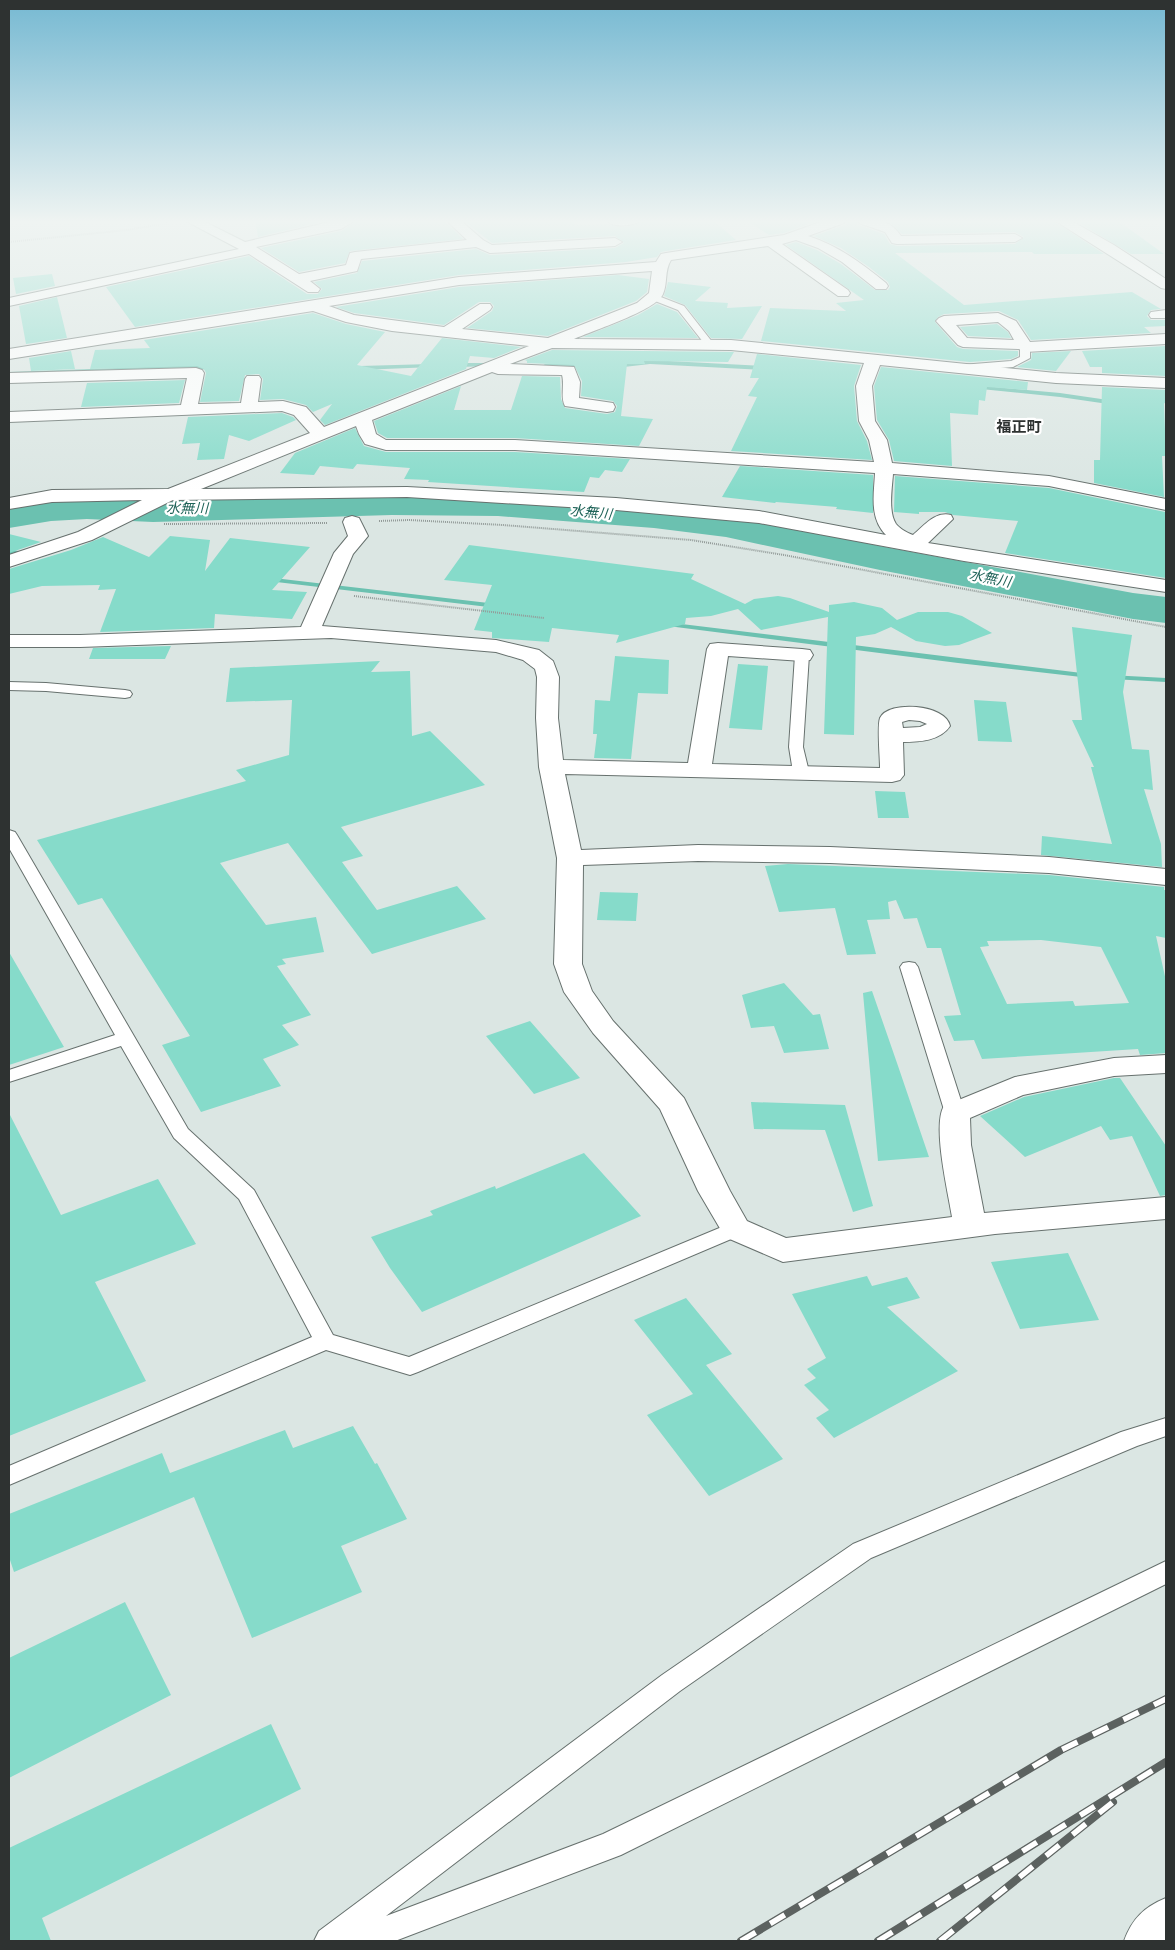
<svg xmlns="http://www.w3.org/2000/svg" width="1175" height="1950" font-family="Helvetica,'Noto Sans JP',sans-serif">
	<style>
		.lines { fill: none; stroke-linecap: round; stroke-linejoin: round }
		.stream { fill: #6bc1b0; fill-rule: evenodd }
		.river { fill: #6bc1b0; fill-rule: evenodd }
		.building { fill: #86dbca; fill-rule: evenodd }
		.lane-casing { stroke: #67716e; stroke-width: 2 }
		.street-casing { stroke: #67716e; stroke-width: 2 }
		.path { stroke: #939b99; stroke-width: 2; stroke-dasharray: 1 1; stroke-linecap: butt }
		.lane { fill: #fff; fill-rule: evenodd }
		.street { fill: #fff; fill-rule: evenodd }
		.rail-casing { stroke: #5c6260; stroke-width: 8 }
		.rail { stroke: #fff; stroke-width: 5.5; stroke-dasharray: 17; stroke-linecap: butt }
		.labels { text-anchor: middle; dominant-baseline: central; stroke-width: 4.5; stroke-linejoin: round; paint-order: stroke }
		.far-water-label { font-size: 14px; font-style: italic; fill: #206459; stroke: #fff }
		.far-quarter-label { font-size: 15px; font-weight: bold; fill: #2e3231; stroke: #fff }
	</style>
	<rect width="100%" height="100%" fill="#dbe6e3"/>
	<g class="lines">
		<path class="stream" d="M 650,360 L 765,366 L 768,368 L 765,370 L 650,364 L 615,368 L 612,366 L 615,364 Z
			M 496,363 L 498,364 L 498,366 L 455,367 L 452,365 L 455,363 Z
			M 431,364 L 434,366 L 433,367 L 360,370 L 357,368 L 360,366 Z
			M 588,364 L 591,366 L 590,367 L 545,368 L 542,366 L 545,364 Z
			M 198,365 L 214,368 L 211,370 L 198,369 L 9,376 L 9,372 Z
			M 973,385 L 1060,393 L 1115,401 L 1118,403 L 1115,405 L 1060,397 L 971,388 L 971,386 Z
			M 9,550 L 19,551 L 23,553 L 19,555 L 9,554 Z
			M 265,577 L 497,604 L 501,606 L 497,608 L 268,581 L 264,579 Z
			M 665,622 L 1090,674 L 1094,676 L 1090,678 L 958,663 L 668,626 L 665,626 Z
			M 1109,675 L 1166,678 L 1166,682 L 1112,679 L 1109,679 Z"/>
		<path class="river" d="M 392,491 L 498,492 L 654,504 L 726,513 L 880,546 L 1133,593 L 1166,597 L 1166,623 L 1133,619 L 880,570 L 726,537 L 654,528 L 498,516 L 392,515 L 153,522 L 87,519 L 51,521 L 9,528 L 9,504 L 51,497 L 87,495 L 153,498 Z"/>
	</g>
	<path class="building" d="M 255,220 L 328,220 L 258,237 Z
		M 358,220 L 444,220 L 463,239 L 350,251 L 345,263 L 299,272 L 261,248 L 341,231 Z
		M 463,220 L 571,220 L 575,225 L 607,224 L 624,227 L 642,222 L 713,220 L 736,240 L 666,251 L 661,252 L 657,257 L 626,262 L 459,275 L 135,327 L 106,287 L 249,256 L 307,294 L 318,294 L 322,289 L 314,282 L 357,273 L 362,261 L 476,249 L 490,255 L 615,248 L 624,243 L 615,236 L 492,243 Z
		M 746,220 L 819,220 L 784,233 L 769,235 Z
		M 847,220 L 856,220 L 858,225 L 884,234 L 890,244 L 897,246 L 1015,244 L 1024,237 L 1015,232 L 902,234 L 893,225 L 884,220 L 964,220 L 968,223 L 988,220 L 1052,220 L 1104,254 L 1034,254 L 1032,252 L 895,253 L 964,305 L 1132,292 L 1161,309 L 1151,310 L 1147,316 L 1151,320 L 1166,320 L 1166,326 L 1144,327 L 1151,333 L 1031,340 L 1018,320 L 999,311 L 944,314 L 938,317 L 935,322 L 957,347 L 963,349 L 1018,351 L 1018,356 L 1011,359 L 970,362 L 761,341 L 770,308 L 846,311 L 836,303 L 864,300 L 786,245 L 796,242 L 817,250 L 841,264 L 875,290 L 888,290 L 890,287 L 888,282 L 869,267 L 841,248 L 814,236 L 845,225 Z
		M 1074,220 L 1117,220 L 1164,254 L 1131,254 Z
		M 52,274 L 55,286 L 16,294 L 13,278 Z
		M 618,275 L 649,279 L 647,292 L 636,301 L 548,336 L 467,328 L 492,311 L 494,306 L 490,302 L 479,302 L 444,325 L 354,313 L 336,307 L 459,287 Z
		M 668,282 L 711,287 L 695,301 L 728,303 L 727,308 L 762,306 L 742,339 L 711,338 L 685,305 L 664,296 Z
		M 57,297 L 67,338 L 26,344 L 19,306 Z
		M 657,304 L 677,312 L 698,338 L 583,337 L 638,315 Z
		M 313,313 L 346,324 L 385,332 L 357,365 L 411,376 L 442,338 L 521,347 L 494,358 L 470,356 L 466,369 L 325,425 L 320,420 L 332,404 L 313,412 L 306,405 L 283,399 L 260,400 L 263,379 L 259,374 L 245,375 L 239,401 L 200,402 L 206,373 L 204,369 L 197,366 L 90,369 L 95,350 L 150,348 L 144,340 Z
		M 997,324 L 1008,332 L 1011,338 L 968,336 L 960,327 Z
		M 1165,346 L 1166,376 L 1102,373 L 1102,367 L 1090,367 L 1082,351 Z
		M 552,350 L 734,352 L 728,362 L 644,361 L 645,364 L 627,364 L 621,416 L 653,419 L 639,446 L 515,438 L 387,438 L 378,433 L 374,421 L 461,386 L 454,410 L 511,410 L 522,376 L 560,377 L 561,399 L 565,408 L 607,414 L 615,412 L 617,406 L 613,401 L 581,396 L 582,381 L 574,365 L 527,363 L 527,361 L 525,360 Z
		M 71,351 L 75,369 L 31,371 L 29,358 Z
		M 1071,351 L 1056,371 L 1017,367 L 1031,360 L 1032,353 Z
		M 757,354 L 861,365 L 854,386 L 857,421 L 867,441 L 872,460 L 731,451 L 757,397 L 748,396 L 759,378 L 750,378 Z
		M 881,367 L 1028,382 L 1027,390 L 987,387 L 985,401 L 979,400 L 978,415 L 950,413 L 952,466 L 894,461 L 889,440 L 877,420 L 874,386 Z
		M 185,380 L 179,403 L 81,407 L 87,383 Z
		M 1102,387 L 1166,390 L 1166,404 L 1164,403 L 1166,456 L 1162,456 L 1164,497 L 1094,483 L 1094,460 L 1100,460 Z
		M 282,413 L 293,417 L 296,420 L 249,441 L 229,435 L 224,459 L 197,460 L 200,443 L 182,444 L 188,417 Z
		M 355,428 L 364,446 L 386,452 L 515,452 L 630,459 L 622,472 L 605,470 L 599,478 L 590,477 L 584,492 L 428,482 L 429,480 L 404,479 L 410,468 L 357,464 L 353,469 L 320,466 L 314,475 L 280,473 L 295,453 Z
		M 740,466 L 873,475 L 873,513 L 836,509 L 837,507 L 776,502 L 775,503 L 722,497 Z
		M 895,476 L 1049,488 L 1165,512 L 1166,578 L 1005,553 L 1018,521 L 953,515 L 945,512 L 919,512 L 919,514 L 894,512 Z
		M 9,534 L 41,542 L 9,553 Z
		M 170,536 L 210,540 L 205,571 L 230,538 L 310,547 L 272,590 L 307,592 L 292,619 L 215,614 L 214,628 L 100,632 L 116,589 L 98,590 L 100,585 L 42,586 L 9,594 L 9,569 L 71,550 L 103,537 L 149,557 Z
		M 469,545 L 694,574 L 691,579 L 745,604 L 754,599 L 778,596 L 790,598 L 829,612 L 829,605 L 854,602 L 882,608 L 897,620 L 918,612 L 948,612 L 962,616 L 992,633 L 959,645 L 945,646 L 916,641 L 891,627 L 875,634 L 856,637 L 854,735 L 824,734 L 828,617 L 761,630 L 738,609 L 711,616 L 686,618 L 685,624 L 616,643 L 619,635 L 552,628 L 549,642 L 492,638 L 492,632 L 474,630 L 492,585 L 444,580 Z
		M 1072,627 L 1132,635 L 1123,692 L 1132,749 L 1149,750 L 1153,790 L 1144,789 L 1161,844 L 1162,867 L 1041,855 L 1042,836 L 1112,844 L 1091,767 L 1094,767 L 1072,720 L 1082,720 Z
		M 171,646 L 165,659 L 89,659 L 93,648 Z
		M 615,656 L 669,660 L 668,694 L 638,693 L 631,759 L 594,758 L 597,734 L 593,734 L 595,700 L 610,701 Z
		M 380,661 L 371,672 L 410,671 L 412,736 L 430,731 L 485,785 L 341,827 L 363,856 L 342,862 L 377,910 L 457,886 L 486,919 L 372,954 L 288,843 L 220,863 L 266,925 L 316,917 L 324,952 L 282,959 L 286,964 L 277,966 L 311,1015 L 282,1025 L 299,1045 L 263,1059 L 281,1086 L 201,1112 L 162,1045 L 190,1036 L 102,898 L 78,905 L 37,840 L 246,781 L 236,770 L 289,755 L 292,700 L 226,702 L 230,668 Z
		M 738,664 L 768,666 L 762,730 L 729,728 Z
		M 974,700 L 1006,702 L 1012,742 L 978,741 Z
		M 875,791 L 905,792 L 909,818 L 878,818 Z
		M 788,864 L 1049,875 L 1164,887 L 1164,890 L 1166,890 L 1166,938 L 1156,936 L 1166,981 L 1166,1053 L 1140,1055 L 1138,1049 L 982,1059 L 974,1040 L 954,1041 L 944,1016 L 961,1015 L 941,948 L 927,948 L 917,918 L 904,919 L 896,900 L 888,902 L 890,919 L 867,920 L 876,954 L 847,955 L 835,908 L 779,912 L 765,866 ZM 1041,940 L 1101,947 L 1129,1003 L 1075,1006 L 1073,1001 L 1007,1004 L 980,947 L 989,946 L 987,941 Z
		M 600,892 L 638,893 L 636,921 L 597,920 Z
		M 9,952 L 64,1047 L 9,1065 Z
		M 784,983 L 813,1015 L 820,1014 L 829,1049 L 784,1053 L 774,1026 L 751,1028 L 742,995 Z
		M 872,991 L 897,1063 L 929,1157 L 878,1161 L 863,993 Z
		M 530,1021 L 580,1078 L 534,1094 L 486,1036 Z
		M 1114,1078 L 1120,1078 L 1166,1146 L 1166,1195 L 1160,1196 L 1132,1136 L 1110,1140 L 1101,1126 L 1025,1157 L 980,1116 L 1024,1097 Z
		M 751,1102 L 845,1105 L 873,1206 L 853,1212 L 825,1130 L 754,1129 Z
		M 9,1113 L 61,1215 L 158,1179 L 196,1244 L 95,1282 L 146,1381 L 9,1436 Z
		M 584,1153 L 641,1216 L 422,1312 L 390,1268 L 371,1237 L 433,1215 L 430,1211 L 495,1186 L 496,1189 Z
		M 1068,1253 L 1099,1320 L 1020,1329 L 991,1262 Z
		M 867,1276 L 872,1286 L 907,1277 L 920,1298 L 887,1307 L 958,1371 L 834,1438 L 816,1418 L 829,1410 L 804,1385 L 816,1378 L 807,1369 L 826,1358 L 792,1294 Z
		M 686,1298 L 732,1354 L 706,1365 L 783,1459 L 709,1496 L 647,1415 L 693,1394 L 634,1320 Z
		M 353,1426 L 375,1464 L 377,1463 L 407,1519 L 341,1546 L 362,1592 L 252,1638 L 194,1497 L 14,1572 L 9,1557 L 9,1514 L 162,1453 L 170,1473 L 285,1430 L 293,1448 Z
		M 125,1602 L 171,1695 L 9,1778 L 9,1658 Z
		M 271,1724 L 301,1789 L 42,1918 L 51,1941 L 9,1941 L 9,1848 Z"/>
	<g class="lines">
		<defs>
			<path id="lane" d="M 653,294 L 684,306 L 713,343 L 713,347 L 707,347 L 678,310 L 650,299 L 648,297 Z
				M 1025,344 L 1030,347 L 1030,358 L 1013,367 L 961,371 L 956,368 L 961,365 L 1011,361 L 1020,357 L 1020,347 Z
				M 802,651 L 809,655 L 803,747 L 809,772 L 806,775 L 796,775 L 793,772 L 789,747 L 795,655 Z
				M 9,682 L 46,683 L 125,690 L 130,691 L 132,694 L 130,697 L 125,698 L 46,691 L 9,690 Z
				M 9,830 L 15,832 L 17,835 L 188,1129 L 254,1190 L 333,1335 L 409,1357 L 729,1224 L 736,1222 L 743,1224 L 746,1229 L 743,1234 L 418,1372 L 410,1375 L 326,1350 L 9,1485 L 9,1466 L 312,1337 L 239,1199 L 174,1138 L 121,1046 L 9,1082 L 9,1070 L 115,1035 L 9,848 Z
				M 909,962 L 915,963 L 918,967 L 965,1113 L 962,1117 L 955,1119 L 948,1117 L 945,1113 L 900,967 L 903,963 Z
				M 1166,1418 L 1166,1436 L 1137,1446 L 871,1558 L 680,1691 L 386,1916 L 603,1834 L 1166,1561 L 1166,1584 L 621,1855 L 395,1941 L 314,1941 L 319,1931 L 662,1675 L 853,1544 L 1121,1432 Z"/>
			<path id="street" d="M 184,220 L 201,220 L 245,242 L 338,220 L 356,220 L 341,229 L 256,247 L 299,274 L 346,265 L 350,253 L 355,252 L 467,240 L 446,220 L 460,220 L 483,240 L 492,245 L 615,238 L 622,242 L 615,246 L 490,253 L 476,247 L 361,259 L 357,271 L 310,281 L 320,289 L 318,292 L 308,292 L 249,254 L 9,306 L 9,298 L 239,249 Z
				M 641,220 C 634,226 614,228 607,221 Z
				M 826,220 L 845,220 L 844,223 L 808,236 C 839,246 861,263 886,283 L 888,286 L 886,289 L 876,289 L 842,262 L 818,248 L 796,240 L 782,244 L 848,290 L 850,293 L 848,296 L 838,296 L 768,246 L 671,260 C 664,271 668,283 663,294 C 657,310 592,331 574,339 L 731,340 L 1056,373 L 1166,378 L 1166,388 L 1056,383 L 880,365 L 872,386 L 875,421 L 887,440 L 892,463 L 1049,476 L 1166,499 L 1166,510 L 1049,486 L 893,474 C 892,488 888,512 896,524 C 900,529 908,533 913,535 C 924,526 935,511 951,515 L 953,519 L 928,543 L 1166,580 L 1166,592 L 964,561 L 759,523 L 616,510 L 407,497 L 173,500 L 92,540 L 9,567 L 9,555 L 78,532 L 142,500 L 52,502 L 9,509 L 9,498 L 52,490 L 168,489 L 310,433 L 294,415 L 282,411 L 9,422 L 9,412 L 181,405 L 187,378 L 9,383 L 9,373 L 196,368 L 202,370 L 204,373 L 198,404 L 241,403 L 245,379 L 247,376 L 259,376 L 261,379 L 258,402 L 283,401 L 306,407 L 324,427 L 529,346 L 392,331 L 346,322 L 313,311 L 9,359 L 9,349 L 459,277 L 656,262 L 661,254 L 666,253 L 784,235 ZM 652,271 L 649,293 L 637,303 L 548,338 L 462,329 L 490,310 L 492,307 L 490,304 L 480,304 L 444,327 L 354,315 L 329,306 L 459,285 ZM 552,348 L 731,350 L 864,363 L 856,386 L 859,421 L 869,440 L 874,462 L 515,440 L 386,440 L 376,434 L 372,420 L 492,372 L 498,374 L 562,375 C 565,385 560,397 565,406 L 607,412 L 613,411 L 615,407 L 613,403 L 579,398 L 580,382 L 574,367 L 510,364 ZM 356,426 L 359,434 L 365,444 L 386,450 L 515,450 L 875,473 C 874,494 869,518 886,535 L 759,511 L 616,498 L 407,487 L 201,489 Z
				M 858,220 C 876,220 890,219 901,236 L 1015,234 L 1022,238 L 1015,242 L 897,244 L 892,243 L 885,232 L 859,223 Z
				M 1054,220 L 1070,220 L 1114,245 L 1166,279 L 1166,289 L 1161,288 Z
				M 1166,310 L 1166,318 L 1151,318 L 1149,315 L 1151,312 Z
				M 998,313 L 1016,321 L 1030,342 L 1166,334 L 1166,344 L 1025,352 L 1019,349 L 963,347 L 958,345 L 936,321 L 939,318 L 944,316 ZM 998,322 L 1009,331 L 1014,340 L 967,338 L 956,325 Z
				M 352,516 L 359,518 L 368,536 L 353,554 L 322,626 L 496,640 L 539,650 L 553,661 L 559,677 L 558,718 L 563,760 L 688,763 L 707,649 L 710,644 L 718,643 L 802,649 L 810,650 L 813,655 L 810,660 L 802,661 L 728,656 L 712,764 L 880,768 C 880,756 877,726 880,718 C 888,700 946,704 950,726 C 940,741 919,742 903,742 L 904,775 L 900,780 L 892,782 L 565,774 L 581,850 L 698,845 L 830,847 L 1049,857 L 1166,869 L 1166,885 L 1049,873 L 830,863 L 698,861 L 583,865 L 582,964 L 592,991 L 613,1021 L 684,1098 L 730,1191 L 747,1221 L 786,1238 L 952,1217 C 948,1192 932,1125 944,1106 L 1015,1077 L 1114,1058 L 1166,1055 L 1166,1073 L 1114,1076 L 1023,1095 L 970,1118 L 971,1145 L 984,1213 L 1166,1197 L 1166,1219 L 995,1234 L 783,1262 L 725,1237 L 698,1191 L 660,1109 L 593,1033 L 564,992 L 554,964 L 557,858 L 539,767 L 536,718 L 537,677 L 535,669 L 523,660 L 496,652 L 331,638 L 80,647 L 9,647 L 9,635 L 80,635 L 301,627 L 334,553 L 348,536 L 343,522 L 345,518 ZM 909,720 L 920,721 L 927,724 L 920,727 L 903,728 L 902,722 Z
				M 1166,1898 L 1166,1941 L 1124,1941 C 1132,1919 1144,1907 1166,1898 Z"/>
		</defs>
		<use href="#lane" class="lane-casing"/>
		<use href="#street" class="street-casing"/>
		<path class="path" d="M 9,242 L 127,230 L 168,223
			M 379,521 L 409,520 L 503,525 L 691,540 L 784,555 L 1166,627
			M 164,524 L 328,523
			M 354,596 L 544,618"/>
		<use href="#lane" class="lane"/>
		<use href="#street" class="street"/>
		<defs>
			<path id="rail" d="M 741,1941 L 1061,1750 L 1166,1699
				M 878,1941 L 1166,1762
				M 940,1941 L 1113,1802"/>
		</defs>
		<use href="#rail" class="rail-casing"/>
		<use href="#rail" class="rail"/>
	</g>
	<linearGradient id="sky" x2="0" y2="1"><stop stop-color="#76b9d2"/><stop offset="0.45" stop-color="#eff4f2"/><stop offset="1" stop-color="#eff4f2" stop-opacity="0"/></linearGradient>
	<rect width="1175" height="493" fill="url(#sky)"/>
	<g class="labels">
		<g class="far-water-label">
			<text transform="translate(187 508) rotate(1)">水無川</text>
			<text transform="translate(591 512) rotate(6)">水無川</text>
			<text transform="translate(990 578) rotate(11)">水無川</text>
		</g>
		<g class="far-quarter-label">
			<text x="1019" y="426">福正町</text>
		</g>
	</g>
	<rect width="1175" height="1950" fill="none" stroke="#2e3231" stroke-width="20"/>
</svg>
